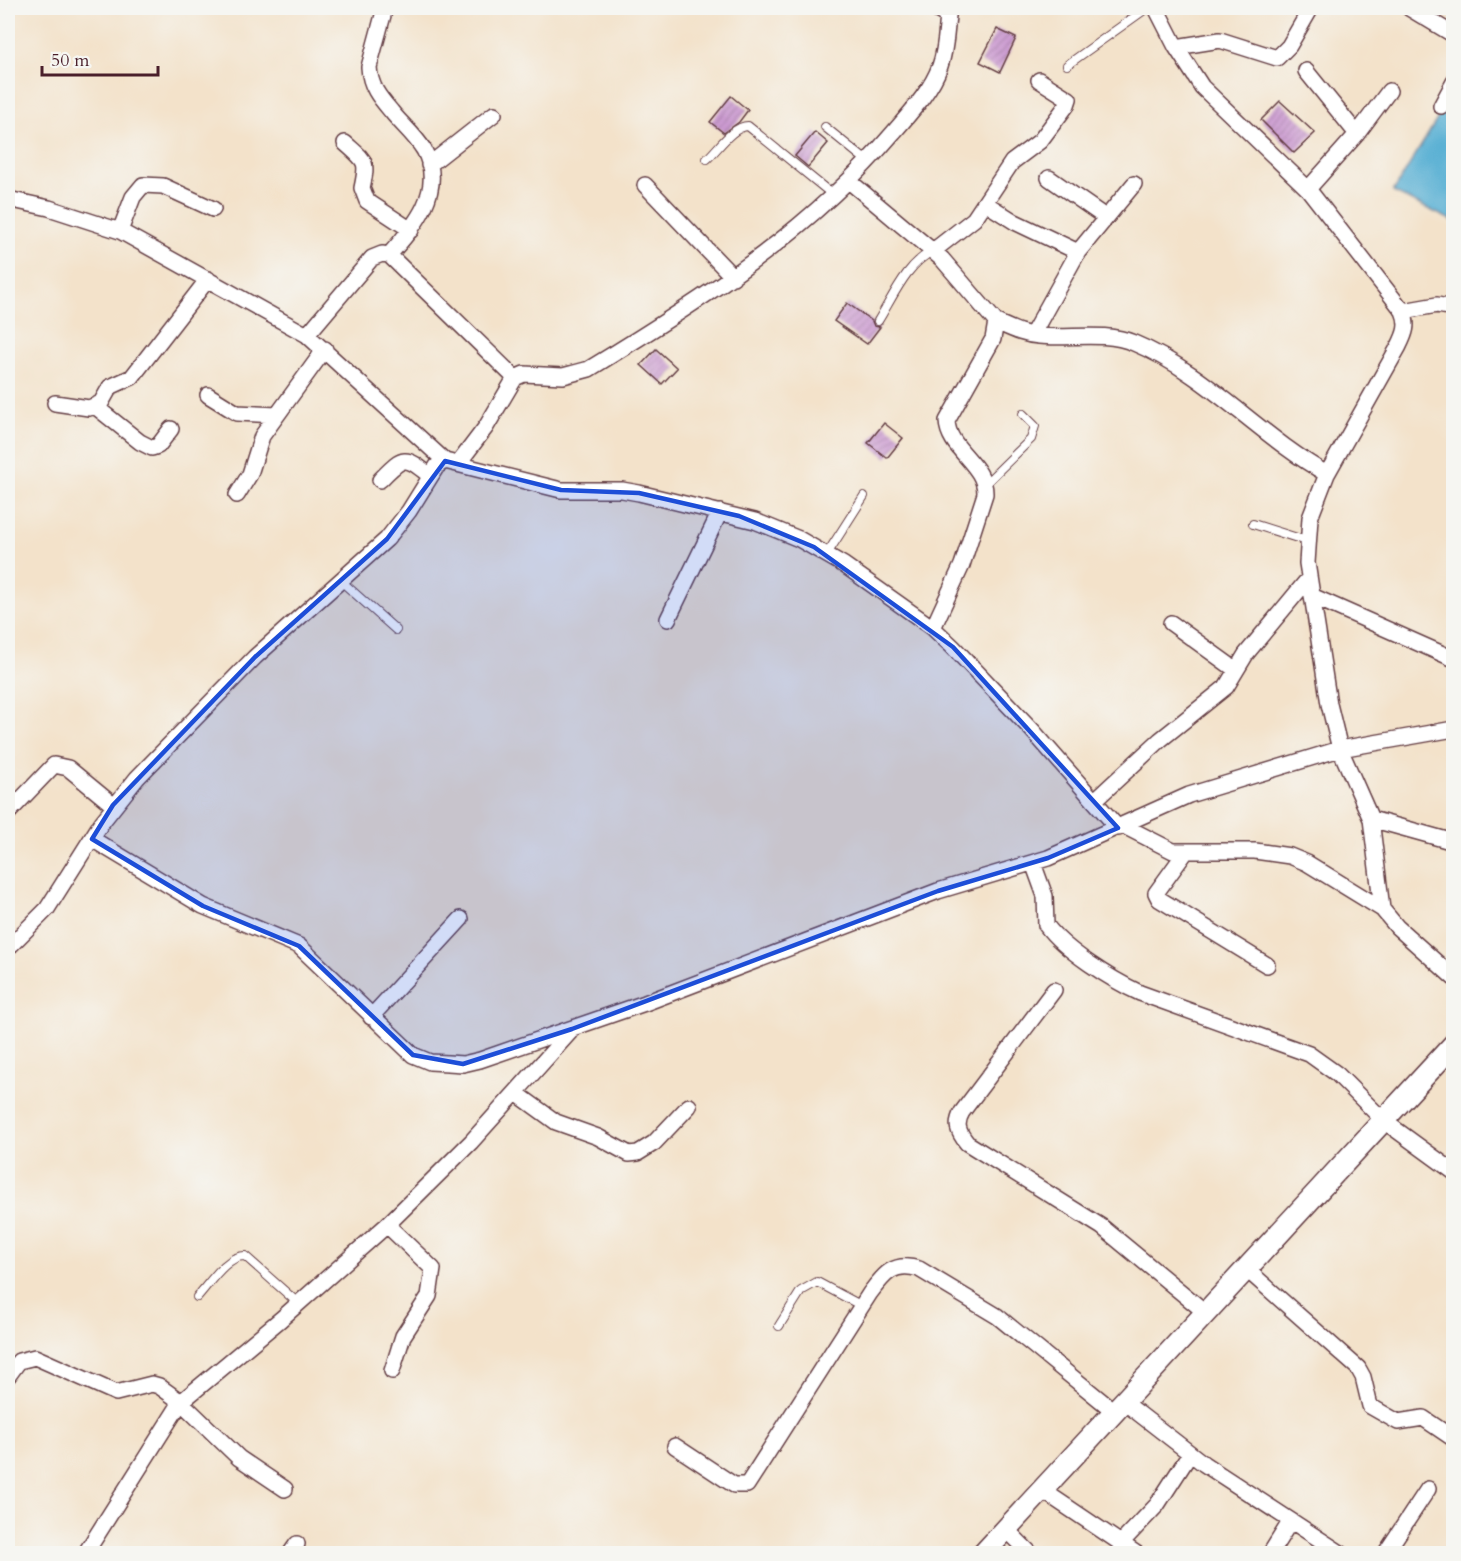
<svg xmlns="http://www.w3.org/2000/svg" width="1461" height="1561" font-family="Cardo,serif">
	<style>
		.water { fill: #56afd3; stroke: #50677f; stroke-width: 1.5 }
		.building { fill: url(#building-hatch) }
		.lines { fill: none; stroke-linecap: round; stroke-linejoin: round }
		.service-casing { stroke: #633c43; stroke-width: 10 }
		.minor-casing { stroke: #633c43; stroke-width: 18 }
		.secondary-casing { stroke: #633c43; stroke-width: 24 }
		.service { stroke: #fff; stroke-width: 8 }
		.minor { stroke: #fff; stroke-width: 15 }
		.secondary { stroke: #fff; stroke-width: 21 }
		.marked { fill: #1d4ed8; fill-opacity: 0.2; stroke: #1d4ed8; stroke-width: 4.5; stroke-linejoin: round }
	</style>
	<defs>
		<pattern id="building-hatch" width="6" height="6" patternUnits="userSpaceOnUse" patternTransform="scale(1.5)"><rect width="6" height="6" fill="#c995cf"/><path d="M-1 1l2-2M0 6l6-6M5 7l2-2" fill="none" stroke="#a579a8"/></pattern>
	</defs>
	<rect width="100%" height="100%" fill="#f6f6f2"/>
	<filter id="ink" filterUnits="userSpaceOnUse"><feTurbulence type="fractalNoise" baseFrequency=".0167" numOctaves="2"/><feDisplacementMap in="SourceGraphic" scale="12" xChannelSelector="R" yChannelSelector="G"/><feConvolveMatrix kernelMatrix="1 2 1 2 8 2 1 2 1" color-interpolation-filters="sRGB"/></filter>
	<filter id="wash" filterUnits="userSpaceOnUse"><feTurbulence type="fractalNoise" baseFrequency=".008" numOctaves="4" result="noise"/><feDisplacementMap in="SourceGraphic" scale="24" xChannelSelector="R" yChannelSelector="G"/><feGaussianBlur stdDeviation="1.35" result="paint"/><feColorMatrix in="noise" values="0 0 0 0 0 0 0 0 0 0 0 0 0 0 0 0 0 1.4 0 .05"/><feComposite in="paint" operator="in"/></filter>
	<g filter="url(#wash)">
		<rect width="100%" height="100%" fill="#f3e2ca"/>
		<path class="water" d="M 1453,93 L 1453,221 L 1393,192 Z"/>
		<g id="blocks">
			<path class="building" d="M 997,29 L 1016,38 L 1000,72 L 980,62 Z
				M 731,96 L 748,110 L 739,122 L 724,133 L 710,122 Z
				M 1280,101 L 1315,133 L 1294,153 L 1261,120 Z
				M 815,132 L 828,143 L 808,167 L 795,156 Z
				M 847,303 L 872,321 L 874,326 L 880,327 L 867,344 L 834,321 Z
				M 656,349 L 677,368 L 662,384 L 641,365 Z
				M 884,423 L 903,438 L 887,458 L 868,443 Z"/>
		</g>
	</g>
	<g filter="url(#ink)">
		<use href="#blocks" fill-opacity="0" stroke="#633c43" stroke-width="1.5"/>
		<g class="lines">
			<defs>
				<path id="service" d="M 1067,65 L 1147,8
					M 825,127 L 868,162
					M 707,159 C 718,149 733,126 748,126 L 833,195
					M 878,321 C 893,297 907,263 933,251
					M 985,484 L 1031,439 L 1035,426 L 1023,414
					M 1253,524 L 1307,541
					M 827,554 L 864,496
					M 341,581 L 396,630
					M 197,1297 C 209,1284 227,1255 245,1256 L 299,1304
					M 779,1326 L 801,1291 L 817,1282 L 862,1306"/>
				<path id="minor" d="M 385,8 L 369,67 C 370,86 379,97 391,111 C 401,124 415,135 424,150 C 446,190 414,227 389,255
					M 934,8 L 947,16
					M 1156,8 L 1176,47 L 1202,87 L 1308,189 L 1403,311 C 1409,325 1405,334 1399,346 L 1327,474 L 1310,518 L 1307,563 L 1329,704 L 1340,749 L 1371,819 L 1382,909 L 1397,927 L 1454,978
					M 1409,8 L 1454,35
					M 1176,47 L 1220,40 L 1277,58 L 1289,46 L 1311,8
					M 1306,71 L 1357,134
					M 1441,106 L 1454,82
					M 345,143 C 366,162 368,160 362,188 L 367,201 L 411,230
					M 429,165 L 494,114
					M 1049,178 L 1105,217
					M 849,181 L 942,259 L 996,322 L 993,339 L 947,421 C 948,450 986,464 985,494 L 962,565 L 933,628
					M 645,185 L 733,277
					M 1308,189 L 1357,134 L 1389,91
					M 8,199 L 49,208 L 120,231 L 307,335 L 445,461
					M 985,203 L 1015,222 L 1078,252
					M 120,231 L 133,197 L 143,185 L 163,186 L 213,209
					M 933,251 L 974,219 L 1012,162 L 1040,141 L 1067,105 L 1069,99 L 1039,80
					M 1403,311 L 1437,305 L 1454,308
					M 996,322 C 1010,328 1023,335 1039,336 C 1070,339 1105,331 1134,343 C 1207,373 1259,436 1327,474
					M 307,335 L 372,258 L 382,254 L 389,255 L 515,378
					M 1032,335 L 1078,252 L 1134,184
					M 208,395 L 237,413 L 277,415
					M 55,403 L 89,408 L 101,403 L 110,387 L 132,377 L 208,279
					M 96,407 L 140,442 L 152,448 L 158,446 L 171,429
					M 458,464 L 486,427 L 515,378 L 524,374 L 563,376 L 589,369 C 699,302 809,232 893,133 C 910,113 931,91 940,66 C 947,47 946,27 949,8
					M 380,480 C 403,457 404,454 430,476
					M 237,495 L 250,474 L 262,436 L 325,349
					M 1312,596 L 1454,659
					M 668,619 L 720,512
					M 1171,623 L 1236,670
					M 1094,801 L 1160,740 L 1226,687 L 1246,654 L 1309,578
					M 8,813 L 54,765 L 68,768 L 113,805
					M 1371,819 L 1454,842
					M 1124,826 L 1173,851 L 1255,851 L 1290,856 L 1307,863 L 1382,909
					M 92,839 L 203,906 L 299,946 L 413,1055 L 430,1062 L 448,1063 L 463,1064 L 480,1060 L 645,1003 L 938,891 L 1048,858 L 1189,795 L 1340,749 L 1454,729
					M 1185,853 L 1156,893 L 1159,899 L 1267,965
					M 1033,863 L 1045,896 L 1046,925 C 1064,950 1112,980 1140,993 L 1309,1054 L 1337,1074 L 1384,1121 L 1454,1172
					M 8,948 L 47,909 L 102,822 L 137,778 L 255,657 L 387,539 L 409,511 L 437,466 L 445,461 L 561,490 L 622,490 L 639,493 L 755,521 L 799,539 L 844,565 L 933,628 L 953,647 L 1032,730 L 1118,828
					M 1054,990 L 962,1112 C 955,1124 958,1132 967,1143 L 1102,1227 L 1205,1312
					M 371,1017 L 461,919
					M 516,1093 L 556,1122 L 598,1137 L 629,1154 L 638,1153 L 654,1143 L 689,1106
					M 387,1225 L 433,1269 L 429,1296 L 403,1336 L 392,1371
					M 1245,1268 L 1358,1368 L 1363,1377 L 1370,1406 L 1398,1422 L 1423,1418 L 1454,1439
					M 8,1376 L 19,1361 L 35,1357 L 116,1393 L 152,1384 L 159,1386 L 181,1402 L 239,1458 L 285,1489
					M 1124,1402 L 1204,1464 L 1342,1554
					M 675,1446 L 734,1485 L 747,1485 L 870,1293 C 884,1274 894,1261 919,1269 L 997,1316 L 1115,1412
					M 1042,1490 L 1137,1554
					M 1005,1528 L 1031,1554
					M 1121,1543 L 1157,1505 L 1190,1454
					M 85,1554 L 181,1402 L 281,1319 L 387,1225 L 471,1142 L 570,1032
					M 290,1554 L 297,1544
					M 1270,1554 L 1290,1522
					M 1385,1554 L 1428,1489"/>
				<path id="secondary" d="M 983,1554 L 1454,1044"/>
			</defs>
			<use href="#service" class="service-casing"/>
			<use href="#minor" class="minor-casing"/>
			<use href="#secondary" class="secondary-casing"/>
			<use href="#service" class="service"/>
			<use href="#minor" class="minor"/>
			<use href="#secondary" class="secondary"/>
		</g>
	</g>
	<path class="marked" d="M 445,461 L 561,490 L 639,493 L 739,516 L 814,547 L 953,647 L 1118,828 L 1048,858 L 938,891 L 572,1029 L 463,1064 L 413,1055 L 299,946 L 203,906 L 92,839 L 113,805 L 255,657 L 387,539 Z"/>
	<rect width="1461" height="1561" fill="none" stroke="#f6f6f2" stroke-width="30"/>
	<path d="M42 66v9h116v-9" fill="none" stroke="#4a1f2b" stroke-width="3"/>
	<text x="51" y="66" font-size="18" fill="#4a1f2b" stroke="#f6f6f2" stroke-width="4.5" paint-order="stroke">50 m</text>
</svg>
